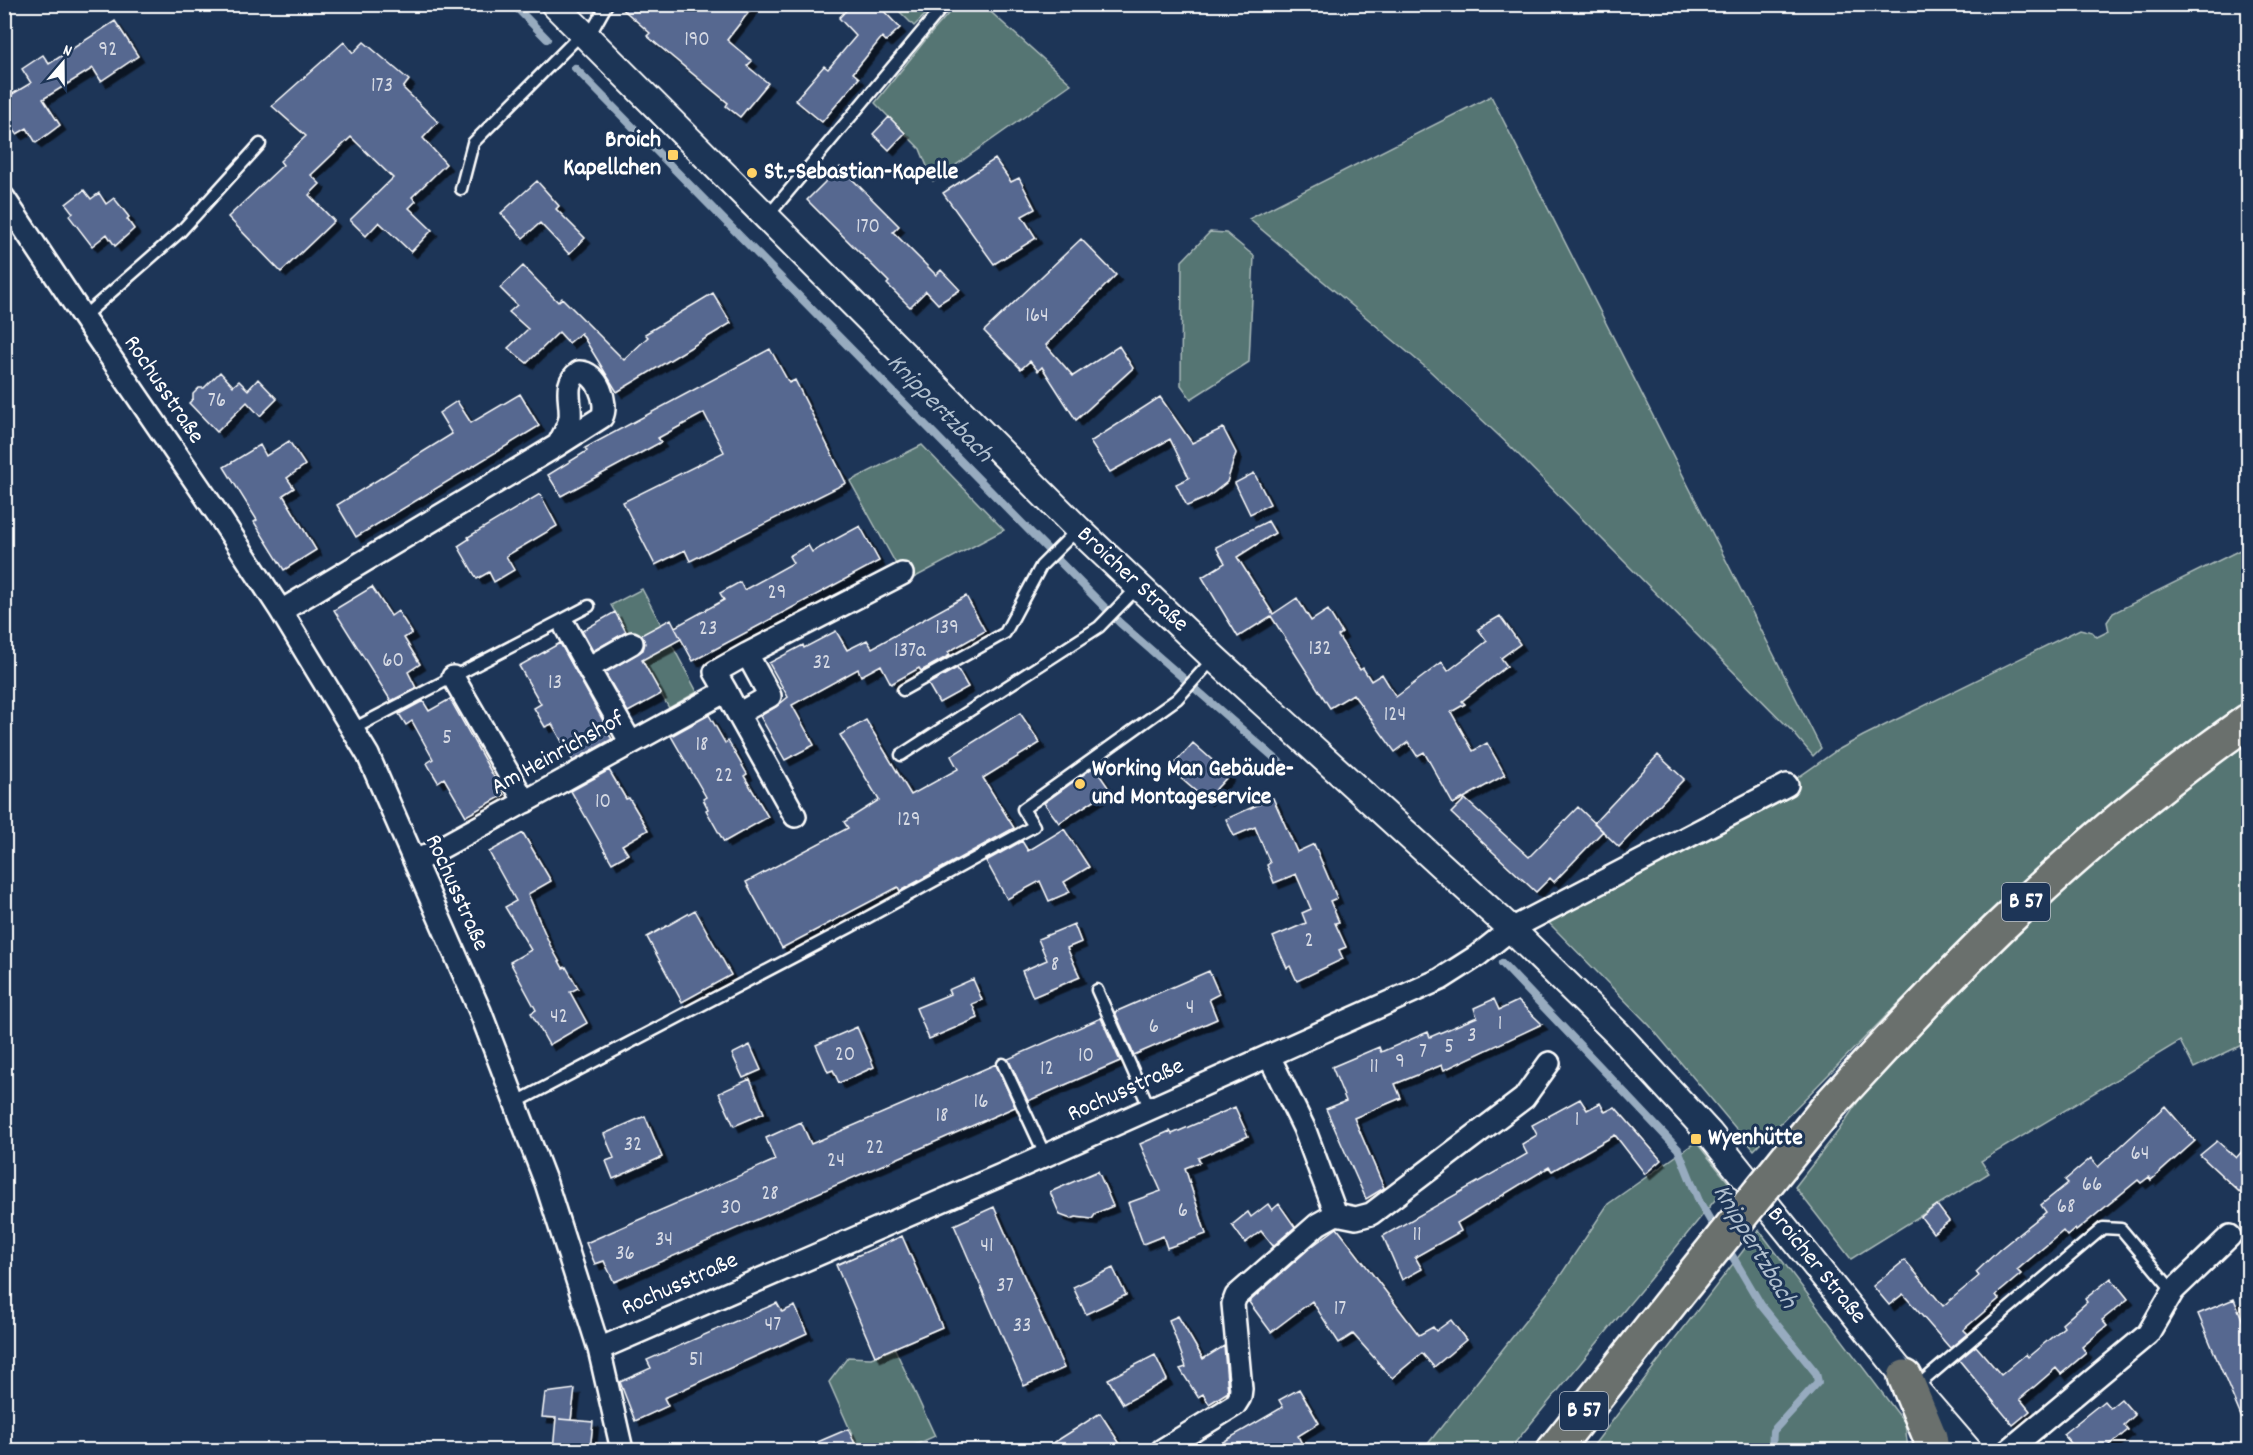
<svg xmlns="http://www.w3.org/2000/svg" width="2253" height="1455" font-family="Dekko,sans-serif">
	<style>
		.green { fill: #547473; stroke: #aabab9; stroke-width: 1.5 }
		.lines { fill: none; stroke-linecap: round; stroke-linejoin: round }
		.stream { stroke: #97abbf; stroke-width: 8 }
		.building { fill: #576890; stroke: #fff; stroke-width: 1.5; filter: url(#shadow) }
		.service-casing { stroke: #fff; stroke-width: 15 }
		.minor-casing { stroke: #fff; stroke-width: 26 }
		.tertiary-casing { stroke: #fff; stroke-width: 30 }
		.primary-casing { stroke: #fff; stroke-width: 38 }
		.service { stroke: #1d3557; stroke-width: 10 }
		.minor { stroke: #1d3557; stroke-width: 21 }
		.tertiary { stroke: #1d3557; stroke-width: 26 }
		.primary { stroke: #6a706d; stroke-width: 33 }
		.primary-bridge-casing { stroke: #fff; stroke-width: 38; stroke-linecap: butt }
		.primary-bridge { stroke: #6a706d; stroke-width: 33 }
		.poi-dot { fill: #ffd166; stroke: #1d3557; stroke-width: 2 }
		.labels { text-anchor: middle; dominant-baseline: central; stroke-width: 6; stroke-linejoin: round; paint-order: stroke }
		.number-label { font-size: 21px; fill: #d5d9e3 }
		.shield { fill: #1d3557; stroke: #bbc2cd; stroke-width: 1.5 }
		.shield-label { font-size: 22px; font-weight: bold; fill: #fff }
		.poi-label { font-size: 24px; font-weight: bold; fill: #fff; stroke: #1d3557; text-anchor: start }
		.street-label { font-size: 24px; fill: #fff; stroke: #1d3557 }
		.water-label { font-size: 26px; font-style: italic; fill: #b1c0cf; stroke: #1d3557 }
	</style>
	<defs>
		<filter id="shadow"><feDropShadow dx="5.5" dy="5.5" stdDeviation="0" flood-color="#0009"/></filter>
	</defs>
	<rect width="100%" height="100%" fill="#1d3557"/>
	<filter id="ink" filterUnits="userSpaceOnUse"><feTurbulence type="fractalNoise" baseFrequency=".0167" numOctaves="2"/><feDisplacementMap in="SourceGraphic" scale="12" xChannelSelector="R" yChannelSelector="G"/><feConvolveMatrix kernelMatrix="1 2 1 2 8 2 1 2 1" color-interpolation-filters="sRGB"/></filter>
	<g filter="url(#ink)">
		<path class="green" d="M 893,5 L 935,5 L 914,26 Z
			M 956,5 L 983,5 L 1071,84 L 933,181 L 920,149 L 875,103 L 927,38 Z
			M 1491,96 L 1821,748 L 1813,756 L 1793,732 L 1512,448 L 1430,371 L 1249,219 Z
			M 1210,232 L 1226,233 L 1254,256 L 1249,362 L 1191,399 L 1181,385 L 1182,261 Z
			M 922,445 L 1004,530 L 906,582 L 850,481 Z
			M 2248,546 L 2248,703 C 2178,756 2108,808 2042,867 C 1941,956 1849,1055 1754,1150 L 1650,1026 L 1548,922 L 1787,785 L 1836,751 L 1863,736 L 2080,629 L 2092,632 L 2097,637 L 2109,631 L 2107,622 L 2113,613 Z
			M 642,589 L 697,692 L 669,708 L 611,605 Z
			M 2248,740 L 2248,1042 L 2194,1068 L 2180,1041 L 1981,1161 L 1989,1173 L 1851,1259 L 1795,1187 L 1839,1130 L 1861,1097 L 2007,942 L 2100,857 L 2186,787 Z
			M 1696,1142 L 1729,1183 L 1509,1450 L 1423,1450 L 1556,1282 L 1608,1204 Z
			M 1759,1230 L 1905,1423 L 1908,1450 L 1590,1450 Z
			M 895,1349 L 935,1436 L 904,1450 L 859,1450 L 829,1382 L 848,1357 L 871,1358 Z"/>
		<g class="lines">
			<path class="stream" d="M 513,4 L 547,39
				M 575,68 L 1120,623 L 1285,767
				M 1502,963 L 1678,1149 L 1699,1201 L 1717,1232
				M 1727,1247 L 1761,1305 L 1816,1373 L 1818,1382 L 1773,1431 L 1772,1450"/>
		</g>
		<path class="building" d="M 617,4 L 755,4 L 727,40 L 752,61 L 747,66 L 768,83 L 740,117 L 726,106 L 728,103 L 647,36 L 650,33 Z
			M 852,4 L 877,4 L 900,28 L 886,41 L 882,37 L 853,73 L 859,78 L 822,122 L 795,100 L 824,66 L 828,69 L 856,36 L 839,18 Z
			M 115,21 L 138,56 L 101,81 L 93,68 L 43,99 L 60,125 L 36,143 L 27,128 L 17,134 L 4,114 L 4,99 L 31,83 L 22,69 L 43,55 L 49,64 Z
			M 344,42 L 353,53 L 364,42 L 409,80 L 403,88 L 438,122 L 423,138 L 446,164 L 412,197 L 416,201 L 409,208 L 432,230 L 411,252 L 379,222 L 366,236 L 350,220 L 393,178 L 351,137 L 311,175 L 320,184 L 309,195 L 334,221 L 281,272 L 228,217 L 283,165 L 280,161 L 306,136 L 272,106 Z
			M 889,117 L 905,133 L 889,150 L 873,134 Z
			M 995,159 L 1011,182 L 1019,178 L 1035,209 L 1022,216 L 1036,238 L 994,264 L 943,193 Z
			M 840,167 L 899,226 L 893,232 L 936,275 L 941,270 L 960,290 L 938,304 L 926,291 L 910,307 L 887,284 L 889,282 L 807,200 Z
			M 537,181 L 559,206 L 556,209 L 585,238 L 569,254 L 540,223 L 523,238 L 501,213 Z
			M 84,190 L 91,199 L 99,193 L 106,204 L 114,198 L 129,217 L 127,219 L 134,229 L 115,246 L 107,234 L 92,246 L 69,216 L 73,213 L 66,204 Z
			M 1081,239 L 1116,275 L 1046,345 L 1073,376 L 1119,346 L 1133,368 L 1076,420 L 1042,367 L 1038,371 L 1030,361 L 1021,369 L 984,331 Z
			M 523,266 L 558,302 L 562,298 L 624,360 L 648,337 L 645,334 L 713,293 L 731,323 L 617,392 L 581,333 L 569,343 L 559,332 L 527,363 L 508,348 L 528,329 L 509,312 L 517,305 L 500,288 Z
			M 770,349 L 789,383 L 795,380 L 846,483 L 690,561 L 685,550 L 655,565 L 623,502 L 724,452 L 704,413 L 658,438 L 661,442 L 561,496 L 548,475 L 587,451 L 585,448 Z
			M 220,372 L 233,386 L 239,381 L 248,390 L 258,379 L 277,399 L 260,416 L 247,402 L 217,432 L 189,403 L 193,399 L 193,394 L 199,388 L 204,388 Z
			M 520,394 L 539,426 L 356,537 L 337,505 L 452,434 L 439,413 L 457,401 L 471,423 Z
			M 1160,397 L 1192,443 L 1223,428 L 1236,453 L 1227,482 L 1208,497 L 1187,506 L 1176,484 L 1189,478 L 1170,439 L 1110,472 L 1090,442 Z
			M 289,441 L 305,465 L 287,478 L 294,488 L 283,495 L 316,550 L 284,570 L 254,522 L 257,520 L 224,467 L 260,445 L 266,456 Z
			M 1254,473 L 1270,504 L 1250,514 L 1235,483 Z
			M 540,494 L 557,526 L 506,556 L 514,570 L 494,582 L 489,572 L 477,579 L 458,546 L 469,539 L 468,537 Z
			M 1268,521 L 1275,533 L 1237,557 L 1273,614 L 1297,598 L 1311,621 L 1328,610 L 1342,633 L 1338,636 L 1360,670 L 1363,668 L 1371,681 L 1382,674 L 1396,697 L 1442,662 L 1448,671 L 1487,641 L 1478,629 L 1500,616 L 1520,644 L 1501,658 L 1507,666 L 1462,701 L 1465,704 L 1451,712 L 1473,751 L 1487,743 L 1505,775 L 1453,804 L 1424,752 L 1417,756 L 1408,742 L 1395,752 L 1353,694 L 1330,708 L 1271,616 L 1238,637 L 1202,577 L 1225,563 L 1216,547 Z
			M 860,526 L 879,561 L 693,661 L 675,628 L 681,639 L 642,660 L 661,694 L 628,712 L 605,673 L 643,650 L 645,643 L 641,635 L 671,619 L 675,627 L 724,600 L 720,593 L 740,582 L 744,590 L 793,563 L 789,556 L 808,545 L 812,552 Z
			M 372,587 L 391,616 L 398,611 L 412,633 L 404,638 L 420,664 L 408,672 L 416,688 L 391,701 L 334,610 Z
			M 966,596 L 985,631 L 948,652 L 950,655 L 921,671 L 919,668 L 891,684 L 881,665 L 861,676 L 858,669 L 792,705 L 814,745 L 785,760 L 760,716 L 776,707 L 788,697 L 769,663 L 803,645 L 804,648 L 836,631 L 847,650 L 867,640 L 872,648 Z
			M 615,612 L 626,632 L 593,651 L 582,631 Z
			M 560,643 L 606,726 L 604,727 L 612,739 L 573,761 L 552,724 L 545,727 L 534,708 L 541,704 L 519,666 Z
			M 957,668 L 968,687 L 939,703 L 928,684 Z
			M 450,699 L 504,795 L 466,816 L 444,778 L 438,782 L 432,772 L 427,763 L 433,759 L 412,721 L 406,725 L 399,714 L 423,701 L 429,711 Z
			M 1020,713 L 1040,743 L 983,778 L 1014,828 L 900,891 L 898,887 L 782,948 L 746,882 L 848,828 L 844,822 L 879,800 L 840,735 L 866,720 L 911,795 L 958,769 L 951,756 Z
			M 709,715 L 725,743 L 728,741 L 747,774 L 744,776 L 768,817 L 724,842 L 706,810 L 708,809 L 703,799 L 706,797 L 671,736 Z
			M 1193,743 L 1229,775 L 1206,800 L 1170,769 Z
			M 1658,755 L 1684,779 L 1619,847 L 1594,823 Z
			M 1094,767 L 1110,790 L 1059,823 L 1044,803 Z
			M 609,770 L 626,799 L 629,798 L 648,830 L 622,845 L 628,854 L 612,863 L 571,791 Z
			M 1273,798 L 1297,852 L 1314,844 L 1337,898 L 1330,901 L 1339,922 L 1335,923 L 1346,947 L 1339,950 L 1343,959 L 1297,981 L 1290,966 L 1287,968 L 1273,937 L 1306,923 L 1302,913 L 1311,909 L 1296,874 L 1274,883 L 1267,865 L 1270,863 L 1255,827 L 1234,836 L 1226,819 Z
			M 1465,799 L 1529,857 L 1578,807 L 1603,831 L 1554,882 L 1550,878 L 1536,892 L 1451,813 Z
			M 1064,829 L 1089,867 L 1064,882 L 1070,892 L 1049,901 L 1040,881 L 1007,899 L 986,861 L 1022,841 L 1028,851 Z
			M 523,833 L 551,881 L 528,894 L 550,945 L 563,968 L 566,967 L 578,988 L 570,992 L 587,1023 L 549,1045 L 531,1013 L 536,1010 L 510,962 L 531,950 L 505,907 L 516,901 L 489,852 Z
			M 695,910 L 731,975 L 682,1002 L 647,937 Z
			M 1074,924 L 1081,942 L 1067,948 L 1080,977 L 1033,997 L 1022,971 L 1047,960 L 1038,939 Z
			M 1209,971 L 1219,994 L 1209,999 L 1217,1019 L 1134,1055 L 1115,1012 Z
			M 973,979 L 982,1000 L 972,1004 L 978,1018 L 929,1039 L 916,1008 L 950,994 L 948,990 Z
			M 1494,999 L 1499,1010 L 1518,1001 L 1542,1024 L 1444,1070 L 1442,1065 L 1395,1084 L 1401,1098 L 1354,1118 L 1384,1188 L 1366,1199 L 1326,1109 L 1346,1101 L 1332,1067 L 1379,1047 L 1381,1052 L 1428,1032 L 1430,1037 L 1477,1017 L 1474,1008 Z
			M 1101,1018 L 1120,1061 L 1028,1101 L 1008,1059 Z
			M 857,1027 L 874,1067 L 839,1083 L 833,1070 L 828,1072 L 816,1045 Z
			M 750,1045 L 761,1070 L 743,1078 L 732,1054 Z
			M 996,1064 L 1015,1107 L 614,1282 L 604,1261 L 595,1264 L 586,1243 L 775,1160 L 766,1138 L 801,1122 L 811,1144 Z
			M 750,1079 L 764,1113 L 734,1126 L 719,1093 Z
			M 1580,1099 L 1587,1110 L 1600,1103 L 1605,1112 L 1615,1107 L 1661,1160 L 1645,1174 L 1615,1135 L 1552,1171 L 1549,1167 L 1457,1223 L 1461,1231 L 1415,1257 L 1422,1269 L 1402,1280 L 1383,1236 L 1527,1154 L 1522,1144 L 1537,1135 L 1532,1125 Z
			M 2165,1106 L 2195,1141 L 2151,1180 L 2149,1177 L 2141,1183 L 2138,1180 L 2076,1231 L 2075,1229 L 2067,1236 L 2063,1231 L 2017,1270 L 2021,1274 L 1996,1295 L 1999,1299 L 1963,1330 L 1967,1334 L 1950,1348 L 1903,1294 L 1889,1305 L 1873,1286 L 1905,1260 L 1943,1306 L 1979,1276 L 1976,1272 L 2000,1249 L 2046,1212 L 2041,1205 L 2068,1183 L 2065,1180 L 2091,1158 L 2098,1167 Z
			M 1235,1107 L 1248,1136 L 1198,1158 L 1200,1162 L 1185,1168 L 1206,1234 L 1167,1248 L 1163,1236 L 1143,1244 L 1128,1203 L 1161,1191 L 1140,1144 L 1170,1131 L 1172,1134 Z
			M 645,1116 L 662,1157 L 613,1179 L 606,1161 L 614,1158 L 604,1134 Z
			M 2217,1141 L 2236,1158 L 2248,1145 L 2248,1200 L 2200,1155 Z
			M 1098,1171 L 1113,1206 L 1096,1213 L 1092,1219 L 1076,1217 L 1071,1219 L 1060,1215 L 1050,1192 Z
			M 1268,1204 L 1272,1210 L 1279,1204 L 1295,1227 L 1273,1246 L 1261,1231 L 1245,1243 L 1232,1225 L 1248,1212 L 1251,1217 Z
			M 1937,1205 L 1949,1221 L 1933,1233 L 1921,1217 Z
			M 994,1207 L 1064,1368 L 1024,1386 L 954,1225 Z
			M 1337,1228 L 1419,1335 L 1433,1327 L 1436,1331 L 1451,1320 L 1466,1340 L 1434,1367 L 1422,1353 L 1392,1378 L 1353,1334 L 1339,1343 L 1312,1301 L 1271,1332 L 1249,1302 L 1311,1247 Z
			M 902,1236 L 942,1327 L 875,1356 L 836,1265 Z
			M 1113,1268 L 1126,1295 L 1086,1314 L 1073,1287 Z
			M 2111,1278 L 2128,1299 L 2102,1320 L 2107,1326 L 2082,1347 L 2086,1353 L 2061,1374 L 2056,1368 L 2020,1399 L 2030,1411 L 2013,1425 L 1959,1360 L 1976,1346 L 2001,1375 L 2026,1354 L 2028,1357 L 2064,1327 L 2062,1324 L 2087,1302 L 2085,1299 Z
			M 2234,1299 L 2248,1334 L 2248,1433 L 2198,1314 Z
			M 777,1303 L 782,1312 L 795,1306 L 807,1333 L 664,1398 L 668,1406 L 635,1421 L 620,1382 L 651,1368 L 647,1360 Z
			M 1178,1316 L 1203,1359 L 1224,1346 L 1228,1392 L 1209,1404 L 1203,1394 L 1198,1397 L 1180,1369 L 1186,1367 L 1169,1320 Z
			M 1155,1355 L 1167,1380 L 1123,1404 L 1108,1379 Z
			M 575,1389 L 571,1420 L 559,1419 L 593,1422 L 590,1450 L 553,1450 L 556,1418 L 542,1417 L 545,1393 Z
			M 1299,1389 L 1319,1423 L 1298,1436 L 1302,1444 L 1291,1450 L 1209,1450 L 1283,1407 L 1279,1400 Z
			M 2121,1399 L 2135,1415 L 2124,1425 L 2128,1430 L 2104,1450 L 2077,1450 L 2063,1434 L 2104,1401 L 2110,1408 Z
			M 1100,1413 L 1124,1450 L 1042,1450 L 1077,1428 Z
			M 848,1429 L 858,1450 L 799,1450 Z"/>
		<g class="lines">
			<defs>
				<path id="service" d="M 586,36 L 593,29 L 607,4
					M 461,189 L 473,143 L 582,33
					M 767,217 L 945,4
					M 83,317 L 181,231 L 260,144
					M 903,690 L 1005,633 L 1041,566 L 1078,529
					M 353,729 L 589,606
					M 901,755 L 1099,627 L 1139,586
					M 1097,990 L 1150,1109
					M 1003,1064 L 1045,1155
					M 515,1103 L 850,927 L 1034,826 L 1023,809 L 1177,699 L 1214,658
					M 1915,1388 L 2103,1228 L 2121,1229 L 2173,1291"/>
				<path id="minor" d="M 4,198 L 83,317 L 221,519 L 281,611 L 368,755 L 480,1011 L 546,1183 L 599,1349 L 622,1450
					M 281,611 L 558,445 L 602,417 C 609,403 597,371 579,372 C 562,384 572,401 570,418 C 568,428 563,435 558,445
					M 566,628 L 588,668 L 632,643
					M 747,654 L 902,574
					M 588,668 L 631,743
					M 453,677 L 525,802
					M 738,714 L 795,816
					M 415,862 L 726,691 L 715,672 L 747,654 L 770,696 L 738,714 L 726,691
					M 1336,1214 L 1356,1218 L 1371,1214 L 1524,1098 L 1549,1063
					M 599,1349 L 1006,1173 L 1441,979 L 1477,956 L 1511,929 L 1787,785
					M 1162,1450 L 1235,1405 L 1240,1397 L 1241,1389 L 1233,1304 L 1236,1296 L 1318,1224 L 1336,1214 L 1304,1128 L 1269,1056
					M 2009,1450 L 2148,1334 L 2173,1291 L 2230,1236"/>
				<path id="tertiary" d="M 554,4 L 1078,529 L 1214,658 L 1511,929 L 1617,1033 L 1709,1133 L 1905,1377 L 1968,1450"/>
				<path id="primary" d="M 1828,1107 C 1890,1040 1952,971 2020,908 C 2091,841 2168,777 2248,721
					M 1905,1377 L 1930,1437 L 1932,1450
					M 1554,1450 L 1675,1297"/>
			</defs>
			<use href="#service" class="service-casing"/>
			<use href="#minor" class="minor-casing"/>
			<use href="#tertiary" class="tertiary-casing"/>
			<use href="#primary" class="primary-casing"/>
			<use href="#service" class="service"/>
			<use href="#minor" class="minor"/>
			<use href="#tertiary" class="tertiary"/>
			<use href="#primary" class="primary"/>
			<defs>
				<path id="primary-bridge" d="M 1675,1297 L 1828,1107"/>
			</defs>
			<use href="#primary-bridge" class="primary-bridge-casing"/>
			<use href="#primary-bridge" class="primary-bridge"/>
		</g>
	</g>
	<g class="poi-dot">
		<rect x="667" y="149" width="12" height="12" rx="3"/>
		<circle cx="752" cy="173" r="6"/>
		<circle cx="1080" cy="784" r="6"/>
		<rect x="1690" y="1133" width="12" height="12" rx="3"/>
	</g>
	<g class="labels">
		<g class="number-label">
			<text x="697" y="41">190</text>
			<text x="108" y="51">92</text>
			<text x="382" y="87">173</text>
			<text x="868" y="228">170</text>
			<text x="1037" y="317">164</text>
			<text x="217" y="402">76</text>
			<text x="777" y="594">29</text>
			<text x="947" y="629">139</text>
			<text x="708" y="630">23</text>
			<text x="1320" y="650">132</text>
			<text x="910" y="652">137a</text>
			<text x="393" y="662">60</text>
			<text x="822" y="664">32</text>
			<text x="555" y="684">13</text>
			<text x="1395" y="716">124</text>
			<text x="447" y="739">5</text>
			<text x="702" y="746">18</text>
			<text x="724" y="777">22</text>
			<text x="603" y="803">10</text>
			<text x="909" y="821">129</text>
			<text x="1309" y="942">2</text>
			<text x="1055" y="966">8</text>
			<text x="1190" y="1009">4</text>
			<text x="559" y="1018">42</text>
			<text x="1500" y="1025">1</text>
			<text x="1154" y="1028">6</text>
			<text x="1472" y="1037">3</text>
			<text x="1449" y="1048">5</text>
			<text x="1423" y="1053">7</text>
			<text x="845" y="1056">20</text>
			<text x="1086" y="1057">10</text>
			<text x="1400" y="1063">9</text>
			<text x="1374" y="1068">11</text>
			<text x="1047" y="1070">12</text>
			<text x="981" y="1103">16</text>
			<text x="942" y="1117">18</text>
			<text x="1577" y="1121">1</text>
			<text x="633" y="1146">32</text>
			<text x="875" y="1149">22</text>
			<text x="2140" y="1155">64</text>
			<text x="836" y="1162">24</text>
			<text x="2092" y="1186">66</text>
			<text x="770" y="1195">28</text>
			<text x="2066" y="1208">68</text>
			<text x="731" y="1209">30</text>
			<text x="1183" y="1212">6</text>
			<text x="1417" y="1236">11</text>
			<text x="664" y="1241">34</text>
			<text x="987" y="1247">41</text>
			<text x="625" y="1255">36</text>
			<text x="1005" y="1287">37</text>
			<text x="1340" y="1310">17</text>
			<text x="773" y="1326">47</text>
			<text x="1022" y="1327">33</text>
			<text x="696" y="1361">51</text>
		</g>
		<g class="shield">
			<rect x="2002" y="883" width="48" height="38" rx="4.5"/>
			<rect x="1560" y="1392" width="48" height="38" rx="4.5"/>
		</g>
		<g class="shield-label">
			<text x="2026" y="902">B 57</text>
			<text x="1584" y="1411">B 57</text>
		</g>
		<g class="poi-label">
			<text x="661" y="141" text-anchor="end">Broich<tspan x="661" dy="28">Kapellchen</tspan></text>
			<text x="764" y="173">St.-Sebastian-Kapelle</text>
			<text x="1092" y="770">Working Man Gebäude-<tspan x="1092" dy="28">und Montageservice</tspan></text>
			<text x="1708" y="1139">Wyenhütte</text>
		</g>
		<g class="street-label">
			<text transform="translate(163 390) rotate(56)">Rochusstraße</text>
			<text transform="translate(1132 580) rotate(43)">Broicher Straße</text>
			<text transform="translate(558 754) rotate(-29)">Am Heinrichshof</text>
			<text transform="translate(456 893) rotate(66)">Rochusstraße</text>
			<text transform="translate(1126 1091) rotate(-24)">Rochusstraße</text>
			<text transform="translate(1816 1266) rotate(51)">Broicher Straße</text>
			<text transform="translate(680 1285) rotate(-24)">Rochusstraße</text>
		</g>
		<g class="water-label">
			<text transform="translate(939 409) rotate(46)">Knippertzbach</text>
			<text transform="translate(1754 1247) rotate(59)">Knippertzbach</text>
		</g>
	</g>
	<rect width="2253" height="1455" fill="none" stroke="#1d3557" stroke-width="24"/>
	<rect x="12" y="12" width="2229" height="1431" fill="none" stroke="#fff" stroke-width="2" filter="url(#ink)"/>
	<g transform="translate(63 63) rotate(20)" stroke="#1d3557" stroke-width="4.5" paint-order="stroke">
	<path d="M0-4.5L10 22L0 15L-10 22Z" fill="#ffffff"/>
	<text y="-9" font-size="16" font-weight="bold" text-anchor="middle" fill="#ffffff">N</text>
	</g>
</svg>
